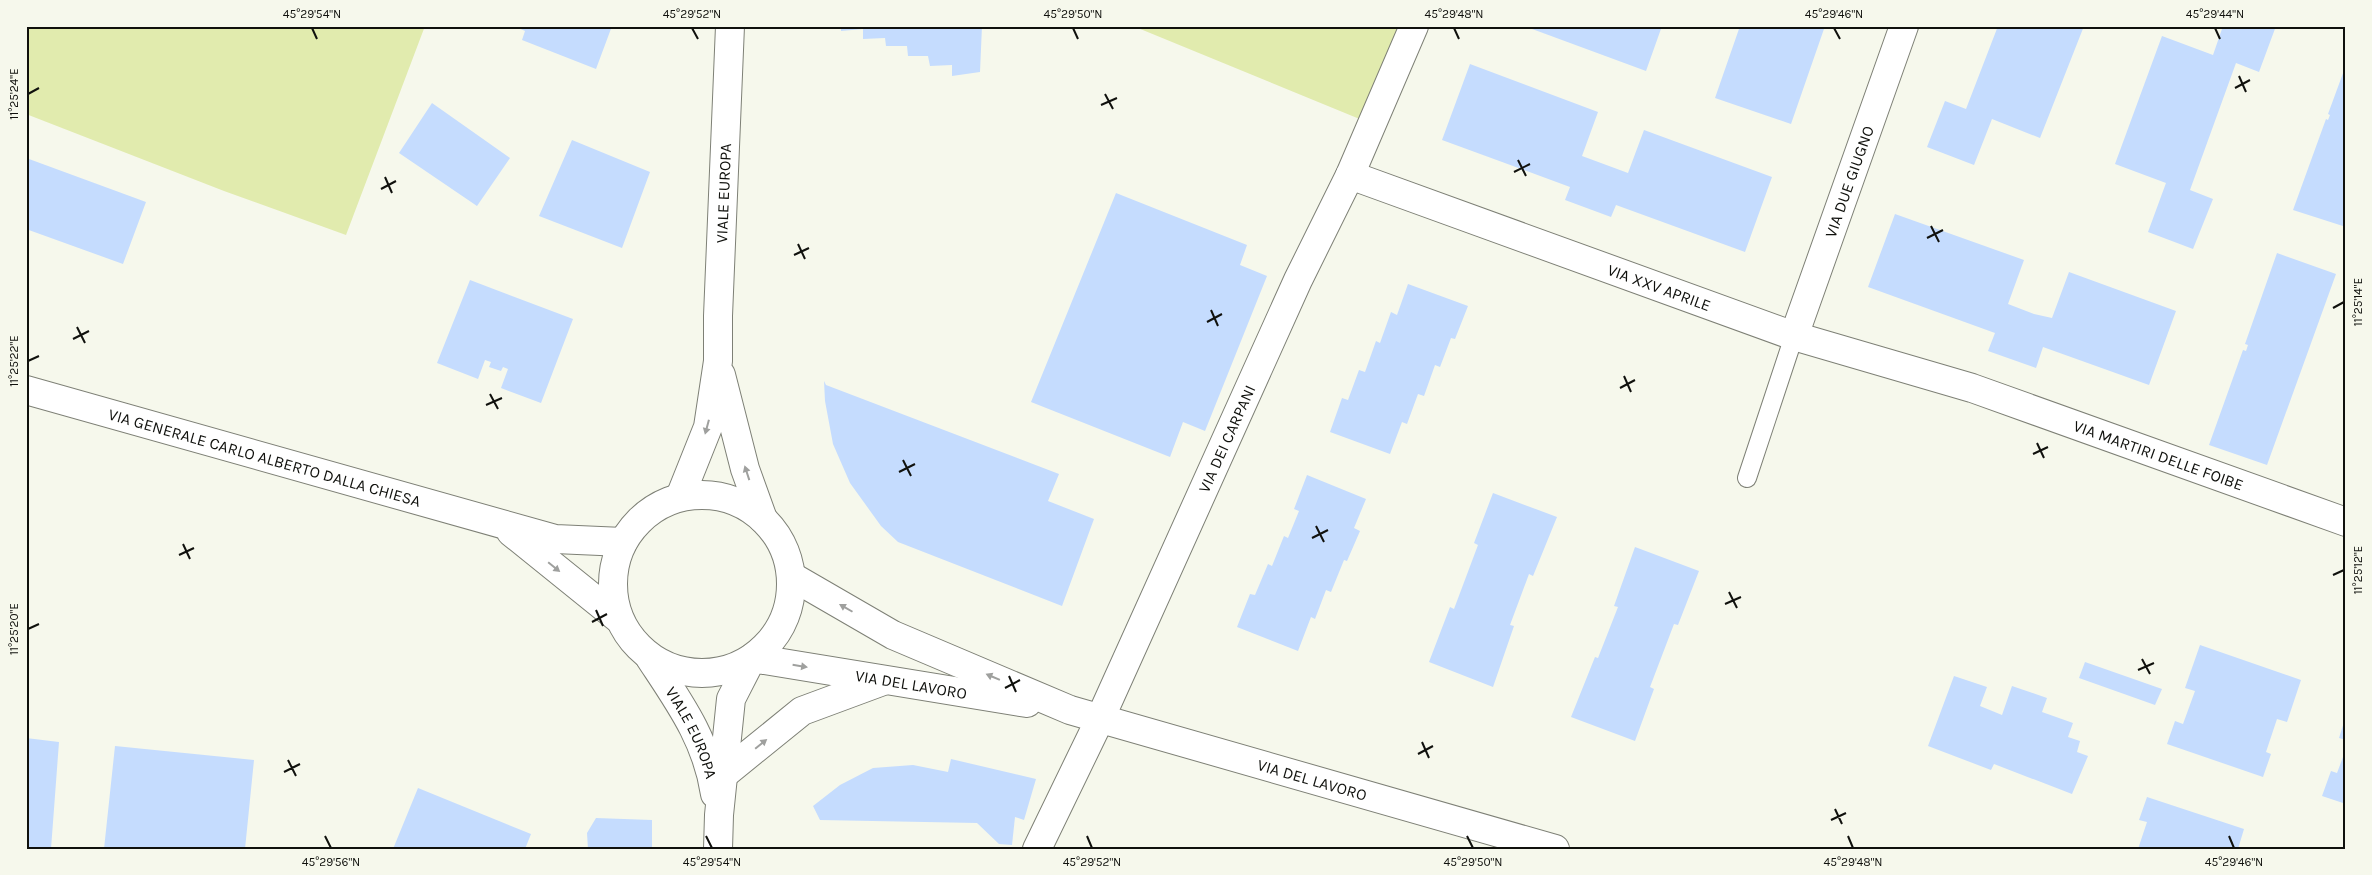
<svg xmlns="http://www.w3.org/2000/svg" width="2372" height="875" font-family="Karla,sans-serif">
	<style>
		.green { fill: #e1ebae }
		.building { fill: #c5dcfe }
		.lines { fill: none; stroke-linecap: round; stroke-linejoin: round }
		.lane-casing { stroke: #7e8076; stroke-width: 20 }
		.street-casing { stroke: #7e8076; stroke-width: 30 }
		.secondary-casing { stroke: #7e8076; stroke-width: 30 }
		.lane { stroke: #fff; stroke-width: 18 }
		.street { stroke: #fff; stroke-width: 28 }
		.secondary { stroke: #fff; stroke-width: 28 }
		.oneway { fill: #9fa09e }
		.ticks { fill: none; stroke: #10110d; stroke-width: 2 }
		.labels { text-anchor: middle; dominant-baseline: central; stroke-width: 5; stroke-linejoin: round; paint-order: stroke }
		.street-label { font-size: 16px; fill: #10110d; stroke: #f6f8ec }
		.neatline { fill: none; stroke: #10110d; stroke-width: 2 }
		.ticks-label { font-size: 12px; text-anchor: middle; fill: #10110d }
	</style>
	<rect width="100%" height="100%" fill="#f6f8ec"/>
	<path class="green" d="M 26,26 L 425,26 L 346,235 L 224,191 L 26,114 Z
		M 1133,26 L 1410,26 L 1362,120 Z"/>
	<path class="building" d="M 514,26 L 612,26 L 596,69 L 522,40 L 525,31 Z
		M 841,26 L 982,26 L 980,72 L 952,76 L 952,65 L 930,66 L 928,56 L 908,56 L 907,46 L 886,46 L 885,38 L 863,39 L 863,29 L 841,31 Z
		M 1524,26 L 1662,26 L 1646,71 Z
		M 1740,26 L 1825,26 L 1791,124 L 1715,98 Z
		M 1998,26 L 2084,26 L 2040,138 L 1992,119 L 1974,165 L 1927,147 L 1945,101 L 1966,109 Z
		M 2223,26 L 2276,26 L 2259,72 L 2236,63 L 2190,190 L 2213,199 L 2193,249 L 2148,232 L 2166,183 L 2115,164 L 2162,36 L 2213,55 Z
		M 1470,64 L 1598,112 L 1582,156 L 1628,173 L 1644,130 L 1772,177 L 1745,252 L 1616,205 L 1611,217 L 1565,200 L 1570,187 L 1442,140 Z
		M 2346,65 L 2346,227 L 2293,210 L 2326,119 L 2328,120 L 2330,115 L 2328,114 Z
		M 432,103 L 510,158 L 477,206 L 399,153 Z
		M 572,140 L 650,172 L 622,248 L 539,216 Z
		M 29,159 L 146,202 L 123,264 L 26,229 L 26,166 Z
		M 1116,193 L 1247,245 L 1240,265 L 1267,276 L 1205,431 L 1183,422 L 1170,457 L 1031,402 Z
		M 1895,214 L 2024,260 L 2008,304 L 2034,314 L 2052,318 L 2069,272 L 2176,311 L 2149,385 L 2043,347 L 2036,368 L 1988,351 L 1995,333 L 1868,287 Z
		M 2277,253 L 2336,274 L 2267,465 L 2209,445 L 2243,350 L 2246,351 L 2248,345 L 2245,344 Z
		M 470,280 L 573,319 L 541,403 L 501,388 L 508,369 L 503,367 L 501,371 L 489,367 L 491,362 L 485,360 L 478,379 L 437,363 Z
		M 1408,284 L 1468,306 L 1455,339 L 1451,338 L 1440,367 L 1435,365 L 1424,396 L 1418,394 L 1407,424 L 1402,422 L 1390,454 L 1330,432 L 1342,398 L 1348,400 L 1359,370 L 1365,372 L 1376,341 L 1380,343 L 1391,312 L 1397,315 Z
		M 824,381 L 826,385 L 1059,474 L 1048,501 L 1094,519 L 1062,606 L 898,542 L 881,526 L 850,483 L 833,444 L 825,401 Z
		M 1307,475 L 1366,499 L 1354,528 L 1360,531 L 1347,561 L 1344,560 L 1331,592 L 1326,590 L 1315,619 L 1311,617 L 1298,651 L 1237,627 L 1250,594 L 1255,595 L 1268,564 L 1272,566 L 1284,536 L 1288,538 L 1299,511 L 1294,509 Z
		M 1493,493 L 1557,517 L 1533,576 L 1529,574 L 1510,625 L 1514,626 L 1493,687 L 1429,662 L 1450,607 L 1454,609 L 1478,545 L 1474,543 Z
		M 1635,547 L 1699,571 L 1678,625 L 1674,624 L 1650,687 L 1654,689 L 1635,741 L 1571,717 L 1595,657 L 1598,658 L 1618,607 L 1614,606 Z
		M 2200,645 L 2301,680 L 2287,722 L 2277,719 L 2266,752 L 2271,754 L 2263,777 L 2167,744 L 2175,721 L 2183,724 L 2195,691 L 2185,688 Z
		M 2085,662 L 2162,689 L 2155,705 L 2079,678 Z
		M 1954,676 L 1987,687 L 1980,706 L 2002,715 L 2012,686 L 2047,698 L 2042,712 L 2073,723 L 2068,737 L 2080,741 L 2077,752 L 2088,756 L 2072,794 L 1994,764 L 1991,770 L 1928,746 Z
		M 2345,719 L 2346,719 L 2346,740 L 2339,738 Z
		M 26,738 L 59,742 L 51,849 L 26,849 Z
		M 115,746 L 254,760 L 245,849 L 104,849 Z
		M 2346,749 L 2346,804 L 2322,796 L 2331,771 L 2337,773 Z
		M 951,759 L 1036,779 L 1024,820 L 1015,817 L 1012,845 L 999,844 L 977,823 L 820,820 L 813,806 L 840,785 L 873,768 L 913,765 L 948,772 Z
		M 418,788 L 531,834 L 525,849 L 393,849 Z
		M 2147,797 L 2244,829 L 2238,849 L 2138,849 L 2147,822 L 2139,820 Z
		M 596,818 L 652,820 L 652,849 L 588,849 L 587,833 Z"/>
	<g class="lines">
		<defs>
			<path id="lane" d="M 1747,478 L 1794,336"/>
			<g id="street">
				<path id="s1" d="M 1350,175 L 1794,336 L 1972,388 L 2346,522"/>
				<path id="s2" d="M 1794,336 L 1904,26"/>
				<path id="s3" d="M 26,390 L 555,539 L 623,542"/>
				<path d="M 511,532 L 619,619"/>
				<path id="s4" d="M 1037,849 L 1100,719 L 1298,280 L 1350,175 L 1414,26"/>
			</g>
			<g id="secondary">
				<path d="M 721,375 L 745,469 L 763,519"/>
				<circle cx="702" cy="584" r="89"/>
				<path id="s5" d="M 680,497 L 708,427 L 718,361 L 718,316 L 730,26"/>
				<path id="s6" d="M 791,576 L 893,635 L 1070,710 L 1555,849"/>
				<path id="s7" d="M 650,658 C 679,702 707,740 715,794"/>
				<path d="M 723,775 L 802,711 L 883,681"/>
				<path id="s8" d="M 718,849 L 719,815 L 731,699 L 752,658 L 1027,703"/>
			</g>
		</defs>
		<use href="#lane" class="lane-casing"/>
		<use href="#street" class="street-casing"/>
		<use href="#secondary" class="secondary-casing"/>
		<use href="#lane" class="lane"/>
		<use href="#street" class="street"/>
		<use href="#secondary" class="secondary"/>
	</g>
	<defs><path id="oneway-solid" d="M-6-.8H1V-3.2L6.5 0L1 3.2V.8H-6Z" transform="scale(1.25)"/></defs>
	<g class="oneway">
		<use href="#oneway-solid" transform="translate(707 427) rotate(105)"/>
		<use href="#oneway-solid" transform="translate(747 473) rotate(-108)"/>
		<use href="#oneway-solid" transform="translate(554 567) rotate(39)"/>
		<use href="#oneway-solid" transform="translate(846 608) rotate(-150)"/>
		<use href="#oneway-solid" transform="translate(800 666) rotate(9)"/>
		<use href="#oneway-solid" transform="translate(993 677) rotate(-157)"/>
		<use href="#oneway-solid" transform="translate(761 744) rotate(-39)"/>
	</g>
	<path class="ticks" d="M 312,28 L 317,39M 692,28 L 698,39M 1073,28 L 1078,39M 1454,28 L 1459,39M 1834,28 L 1840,39M 2215,28 L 2220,39M 2239,76 L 2246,92M 2235,88 L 2250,80M 28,94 L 39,88M 1105,94 L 1113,109M 1101,105 L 1117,98M 1518,160 L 1526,176M 1514,172 L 1530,164M 385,177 L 392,193M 381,189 L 396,181M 1931,226 L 1939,242M 1927,238 L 1943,230M 798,244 L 805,259M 794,255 L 809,248M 2333,308 L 2344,302M 1211,310 L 1218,326M 1207,322 L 1222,314M 77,327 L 85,343M 73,339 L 89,331M 28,361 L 39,356M 1624,376 L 1631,392M 1620,388 L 1635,380M 490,394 L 498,409M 486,405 L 502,398M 2037,443 L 2044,458M 2033,454 L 2048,447M 903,460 L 911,476M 899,472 L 915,464M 1316,526 L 1324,542M 1312,538 L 1328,530M 183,544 L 190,559M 179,555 L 194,548M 2333,575 L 2344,570M 1729,592 L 1737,608M 1725,604 L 1741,597M 596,610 L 603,626M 592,622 L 607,614M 28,629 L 39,624M 2142,659 L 2150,674M 2138,670 L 2154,663M 1009,676 L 1016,692M 1005,688 L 1020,680M 1422,742 L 1429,758M 1418,754 L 1433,746M 288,760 L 296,776M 284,772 L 300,764M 1835,809 L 1842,824M 1831,820 L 1846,813M 325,836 L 331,848M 706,836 L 712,848M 1087,836 L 1092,848M 1467,836 L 1473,848M 1848,836 L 1853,848M 2229,836 L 2234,848"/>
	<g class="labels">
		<g class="street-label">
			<text stroke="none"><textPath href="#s2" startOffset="164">VIA DUE GIUGNO</textPath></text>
			<text stroke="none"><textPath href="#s5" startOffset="310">VIALE EUROPA</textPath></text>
			<text stroke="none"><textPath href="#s1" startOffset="329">VIA XXV APRILE</textPath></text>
			<text stroke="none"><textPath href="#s4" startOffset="452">VIA DEI CARPANI</textPath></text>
			<text stroke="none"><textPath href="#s1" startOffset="856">VIA MARTIRI DELLE FOIBE</textPath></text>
			<text stroke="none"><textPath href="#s3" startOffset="248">VIA GENERALE CARLO ALBERTO DALLA CHIESA</textPath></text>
			<text stroke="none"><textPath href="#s8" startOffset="358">VIA DEL LAVORO</textPath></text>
			<text stroke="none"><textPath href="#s7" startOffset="86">VIALE EUROPA</textPath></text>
			<text stroke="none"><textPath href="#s6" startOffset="562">VIA DEL LAVORO</textPath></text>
		</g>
	</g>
	<rect width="2372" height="875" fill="none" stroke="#f6f8ec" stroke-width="55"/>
	<rect x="28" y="28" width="2316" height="820" class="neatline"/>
	<g class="ticks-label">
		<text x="312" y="18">45°29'54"N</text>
		<text x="692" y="18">45°29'52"N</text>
		<text x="1073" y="18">45°29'50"N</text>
		<text x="1454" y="18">45°29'48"N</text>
		<text x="1834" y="18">45°29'46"N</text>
		<text x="2215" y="18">45°29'44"N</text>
		<text transform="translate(14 94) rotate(-90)" y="4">11°25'24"E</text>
		<text transform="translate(2358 302) rotate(-90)" y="4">11°25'14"E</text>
		<text transform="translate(14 361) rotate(-90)" y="4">11°25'22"E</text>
		<text transform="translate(2358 570) rotate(-90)" y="4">11°25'12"E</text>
		<text transform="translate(14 629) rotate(-90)" y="4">11°25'20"E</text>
		<text x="331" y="866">45°29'56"N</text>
		<text x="712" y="866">45°29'54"N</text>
		<text x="1092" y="866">45°29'52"N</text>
		<text x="1473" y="866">45°29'50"N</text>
		<text x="1853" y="866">45°29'48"N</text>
		<text x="2234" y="866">45°29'46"N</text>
	</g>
</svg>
